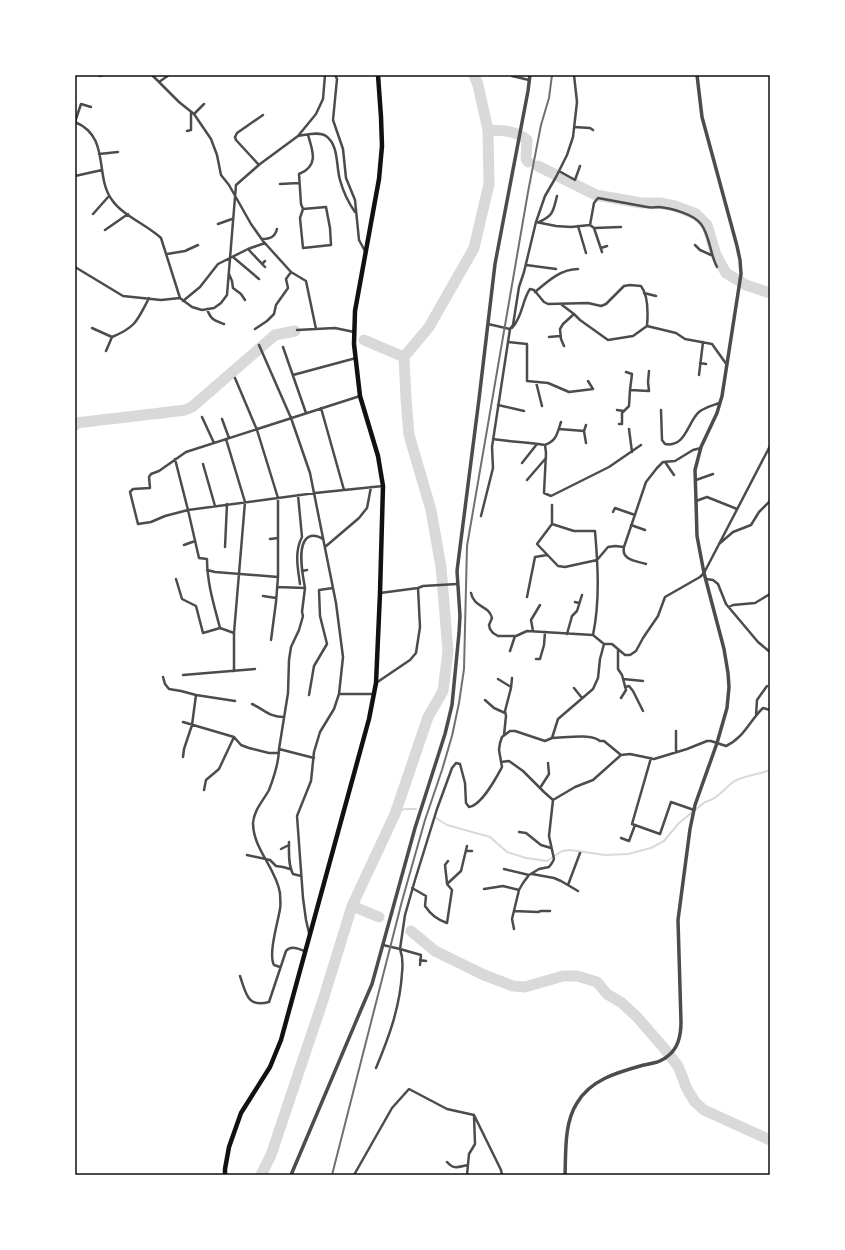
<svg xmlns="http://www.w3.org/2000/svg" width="845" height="1250" font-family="Jost,sans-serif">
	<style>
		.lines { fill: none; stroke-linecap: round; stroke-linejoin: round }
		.stream { stroke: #d9d9d9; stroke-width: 2 }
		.river { stroke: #d9d9d9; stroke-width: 11 }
		.minor { stroke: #4c4c4c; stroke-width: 2.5 }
		.tertiary { stroke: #4c4c4c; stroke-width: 3.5 }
		.trunk { stroke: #111; stroke-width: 4.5 }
		.rail { stroke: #707070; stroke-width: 2 }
		.neatline { fill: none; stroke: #111; stroke-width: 1.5 }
	</style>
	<rect width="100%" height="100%" fill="#fff"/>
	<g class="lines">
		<path class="stream" d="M 395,814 L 404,809 L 416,809
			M 436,818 L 447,825 L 490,837 L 507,852 L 526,858 L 547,861 L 562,851 L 570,850 L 605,855 L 628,854 L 651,848 L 664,841 L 679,823 L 705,802 C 716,800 724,789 733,782 C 744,775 758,775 770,770"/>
		<path class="river" d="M 488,130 C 502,130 516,131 527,140 L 526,159 L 528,162
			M 538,166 L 596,195 L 641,203 L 660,203 L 675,206 L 696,214 L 707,225 L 716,255 L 726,273 L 746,285 L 770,293
			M 364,340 L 404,357
			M 75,425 L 77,423 C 113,418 149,415 185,410 L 192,407 L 275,335 L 295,331
			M 352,906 L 379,917
			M 411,931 L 435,951 L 484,975 L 513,986 L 525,987 L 563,976 L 577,976 L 597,982 L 607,994 L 622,1003 L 637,1017 L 663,1047 L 678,1066 L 687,1089 L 695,1102 L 704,1110 L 770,1140
			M 261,1175 L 271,1155 L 323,1000 L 352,906 L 395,814 L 428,717 L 443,691 L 448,651 L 441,567 L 431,510 L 409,435 L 406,399 L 404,357 L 429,327 L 474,248 L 489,184 L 488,130 L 478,85 L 474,75"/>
		<path class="minor" d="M 98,75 L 100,76 L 103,75
			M 152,75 L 179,102 L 194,114 L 211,139 L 217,155 L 221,175 L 229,185 L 251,224 L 263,241 L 291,272 L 306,281 L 316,329 L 335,328 L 354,332
			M 335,75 L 337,79 L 333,120 L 343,149 L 346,178 L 355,200 L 359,240 L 365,251
			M 512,76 L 529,80
			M 159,82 L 169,75
			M 194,114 L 204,104
			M 75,122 C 111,137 94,176 112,200 C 122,215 147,225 161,238 L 180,298
			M 75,122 L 81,104 L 91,107
			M 574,127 L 590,128 L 593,130
			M 187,131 L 191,130 L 191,112
			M 298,136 C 306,135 319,131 326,136 C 339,145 336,167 340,180 C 343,191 348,202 355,212
			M 99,154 L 118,152
			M 259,165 L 236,140 L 235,137 L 237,133 L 263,115
			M 559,171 L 575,180 L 580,166
			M 75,176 L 102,170
			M 280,184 L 299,183
			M 303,209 L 326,207 L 330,228 L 331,245 L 303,248 L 300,218 L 303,209 L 301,204 L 299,174 C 319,166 313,151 308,135
			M 93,214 L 109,196
			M 536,222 L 556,226 L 571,227 L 590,225 L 594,228 L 621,227
			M 539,222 C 554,215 553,211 557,196
			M 218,224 L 232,219
			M 590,225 L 594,203 L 598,198 C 614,201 630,204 647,207 C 651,208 655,207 659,207 C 671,208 693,214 701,224 C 710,236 710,254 717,267
			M 578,226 L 586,253
			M 594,228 L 602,252
			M 105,230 L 128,214
			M 262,239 C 270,239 275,237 277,229
			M 695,245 L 700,250 L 711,255
			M 601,248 L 607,246
			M 248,249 L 265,267
			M 167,254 L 185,251 L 198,245
			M 233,257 L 259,279
			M 262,264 L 265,261
			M 526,265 L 556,269
			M 75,267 L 123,296 L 161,300 L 180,298 L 192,307 L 202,310 L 214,308 L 221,303 L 227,295 L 236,185 L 260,164 L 298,136 L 316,114 L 323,99 L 325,75
			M 229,274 L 232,281 L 233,288 L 241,294 L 245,300
			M 535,292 C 548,281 561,269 578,269
			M 644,293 L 656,296
			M 183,301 L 200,287 L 218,264 L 248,249 L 265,243
			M 207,309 C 211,320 214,320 224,324
			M 488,324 L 510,329
			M 647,326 L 676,333 L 685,339 L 712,344 L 727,365
			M 92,328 L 112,337
			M 512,328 C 523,316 522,300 530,289 L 534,290 L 544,302 L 548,304 L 588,303 L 601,306 L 606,304 L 624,286 L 630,285 L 641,286 C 648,295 648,314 647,326 L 633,336 L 608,340 L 580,320 L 574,314 L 562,305
			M 255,329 L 267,321 L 274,314 L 276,305 L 288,288 L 286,279 L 291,272
			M 297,330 L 316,329
			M 549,337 L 560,336
			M 508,342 L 527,344 L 527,381 L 548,383 L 569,392 L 593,389 L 588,381
			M 259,345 L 291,418 L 310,473 L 336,603 L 343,657 L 339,694 L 334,709 L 320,732 L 314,752 L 311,781 L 297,816 L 303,898 L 306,920 L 309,933
			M 564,346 L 561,339 L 560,329 L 563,324 L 574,314
			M 283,347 L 306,413
			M 106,351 L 112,337 C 136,327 137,321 149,298
			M 700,363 L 706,364
			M 626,372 L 632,374 L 630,390 L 649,391 L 648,382 L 649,371
			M 293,375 L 356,358
			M 699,375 L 703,342
			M 235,378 L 257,430 L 278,498 L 278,577
			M 536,382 L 542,406
			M 360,396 L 186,452 L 159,471 L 151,474 L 149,477 L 150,488 L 133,489 L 130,492 L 138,524 L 151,522 L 165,516 L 188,510 L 315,493 L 383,486
			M 498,405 L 524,411
			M 321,408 L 344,490
			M 617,410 L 624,411
			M 661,410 L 662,440 L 665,444 C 686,448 688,421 699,412 C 703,408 714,405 719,403
			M 202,417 L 214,443
			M 222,419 L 229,438
			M 619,424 L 622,424 L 622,413 L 629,406 L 630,390
			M 559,429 L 584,431 L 586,425
			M 629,429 L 632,452
			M 584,431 L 586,443
			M 226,439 L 245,502 L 234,633 L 234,671
			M 493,439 C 511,442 528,442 545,445 L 546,453 L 544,493 L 551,496 L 609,467 L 641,445
			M 545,445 C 557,440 557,434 561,422
			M 175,459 L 188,510 L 199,558 L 207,559 C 207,583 214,605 220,628 L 234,633
			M 665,462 L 674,475
			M 522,463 L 537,444
			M 203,464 L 215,506
			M 527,480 L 546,458
			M 696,480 L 713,474
			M 298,495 L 302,537 C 294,552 298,569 300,584
			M 696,501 L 707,497 L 737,509
			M 552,505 L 552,524 L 537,544 L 558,566 L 565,567 L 597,560 L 608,547 L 615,546 L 624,547 L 646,482 L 657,468 L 663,462 L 675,461 L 693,450 L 701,448
			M 613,512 L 615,508 L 635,515
			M 481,516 L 493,468 L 492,447 L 510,329 L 513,325 L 519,287 L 524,272 L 536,222 L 545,196 L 556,177 L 567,155 L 573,137 L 577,102 L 574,75
			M 552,524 L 574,531 L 595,531 C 598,566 600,601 593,635 L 604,644 L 612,644 L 625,655 L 630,655 L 636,651 L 643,638 L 658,616 L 665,597 L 700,577 L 704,573 L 770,446
			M 631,525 L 645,530
			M 270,539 L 278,538
			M 719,544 L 733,532 L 751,525 L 759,512 L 770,501
			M 184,545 L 195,541
			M 225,547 L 227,504
			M 325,547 L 359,518 L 367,508 L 371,487
			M 624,547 C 621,560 636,561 646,564
			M 207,570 L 215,572 L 278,577 L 276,602 L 271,640
			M 302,571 L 307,570
			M 176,579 L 182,599 L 196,606 L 203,633 L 220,628
			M 706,579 L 713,580 L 718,584 L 726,604 L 758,642 L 770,652
			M 277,587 L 305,588 C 303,577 295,540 311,536 C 315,535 320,537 323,539
			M 380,593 L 418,588 L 423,586 L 457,584
			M 471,593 C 474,608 489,605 492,618 L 489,625 L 490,629 L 493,633 L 498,636 L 516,636 L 527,631 L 593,635
			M 263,596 L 276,598
			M 527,597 L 535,557 L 547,555
			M 575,602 L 579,603
			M 729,607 L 733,605 L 755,603 L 770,594
			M 533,631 L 531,620 L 540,605
			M 567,634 L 572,616 L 577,611 L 582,595
			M 618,650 L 618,669 L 622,675 L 626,690 L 621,698
			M 510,651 L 515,636
			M 536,659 L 540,659 L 544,645 L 545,632
			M 183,675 L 255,669
			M 163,677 L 165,684 L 169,689 L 181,691 L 196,695
			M 498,679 L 511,687
			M 623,679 L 643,681
			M 376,683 L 410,660 L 416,653 L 420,627 L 418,588
			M 625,687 L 629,686 L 633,691 L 643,711
			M 574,688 L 582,698
			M 339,694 L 374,694
			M 309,695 L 314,666 L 327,644 L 320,616 L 319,590 L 333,588
			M 485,700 L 494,708 L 505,713
			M 252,704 C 265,710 269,717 284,717
			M 756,716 L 757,700 L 767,686
			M 183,722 L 234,737 L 241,745 L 249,748 L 269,753 L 279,753
			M 676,731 L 676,752
			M 504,735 L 506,716 L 505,711 L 511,688 L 512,678
			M 552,738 C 564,738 591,733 600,741 L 604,741 L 621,755
			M 279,749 L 288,693 L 289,660 L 291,647 L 299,630 L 303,616 L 302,612 L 305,588
			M 183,757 L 184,749 L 192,725 L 196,695 L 235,701
			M 651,758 L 632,824 L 660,834 L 671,802 L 694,810
			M 501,762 L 509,761 L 523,771 L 544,792 L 553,800
			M 540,788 L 549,774 L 548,763
			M 204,790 L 206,780 L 219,769 L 234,737
			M 553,800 L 575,787 L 593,780 L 621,755 L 630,754 L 654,759 L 687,749 L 707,741 L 711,741 L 726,746 C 744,738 750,720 763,708 L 770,710
			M 519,832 L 526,833 L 541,845 L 551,848
			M 621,838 L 629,841 L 635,825
			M 289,842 C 289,852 288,865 293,874 L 301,876
			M 281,849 L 289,845
			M 466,851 L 472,851
			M 247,855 L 270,860 L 276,866 L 283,867 L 290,869
			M 504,869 L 529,875
			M 532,874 L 554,878 L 561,881 L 578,891
			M 447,883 L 445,865 L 448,861
			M 568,885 L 580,853
			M 412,888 L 426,896 L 425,906 C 431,915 437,919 447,923 L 452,890 L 447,884 L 461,871 L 467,846
			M 484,889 L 503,886 L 519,890
			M 514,911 L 538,912 L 541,911 L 550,911
			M 514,929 L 512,919 L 519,890 L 523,883 L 529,875 L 539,869 L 549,867 L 552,863 L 554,859 L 549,836 L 553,800
			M 383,945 L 400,949 L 405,915 L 415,880 L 437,809 L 452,768 L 456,763 L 460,764 L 465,783 L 466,803 L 469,807 C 482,805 496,778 502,767 L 499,750 L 500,743 L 502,737 L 510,731 L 515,731 L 545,741 L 552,738 L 558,719 L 593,689 L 598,678 L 600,659 L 604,644
			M 400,949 L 421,955 L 420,965
			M 420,960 L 426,961
			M 280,967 L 274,965 C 268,954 278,922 280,909 C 281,904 280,898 280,893 C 276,868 253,849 253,823 C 254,810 263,801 269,790 C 274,777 279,762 279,749 L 314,758
			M 240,976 C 246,993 247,1008 269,1002 L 286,951 C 291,945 298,949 305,951
			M 376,1068 C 389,1037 400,1007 402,973 C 403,964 403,957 400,949
			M 447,1162 C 454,1170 458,1167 468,1165
			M 354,1175 L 392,1108 L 409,1089 L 447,1109 L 474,1115 L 501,1170 L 502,1175
			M 467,1175 L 469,1154 L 475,1144 L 474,1116"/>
		<path class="tertiary" d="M 291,1175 L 360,1012 L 372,984 L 415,828 L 445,734 L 452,705 L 459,633 L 460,616 L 457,571 L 479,399 L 495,264 L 528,91 L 530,75
			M 565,1175 C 566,1152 564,1123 577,1103 C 591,1079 619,1072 644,1065 C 653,1063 662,1062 669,1055 C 679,1047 681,1034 681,1022 L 678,920 L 690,829 L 695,805 L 717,743 L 727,708 L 729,687 L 728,673 L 724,649 L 704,573 L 697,536 L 696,501 L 695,470 L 701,447 L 717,413 L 722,396 L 741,274 L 740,260 L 737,246 L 702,117 L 697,75"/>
		<path class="trunk" d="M 225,1175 L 225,1169 L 229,1147 L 241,1113 L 270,1067 L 281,1040 L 369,719 L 376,683 L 380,593 L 383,486 L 378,456 L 360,396 L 354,344 L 355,311 L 379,179 L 382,146 L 381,117 L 378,75"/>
		<path class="rail" d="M 332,1175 L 402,901 L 425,820 L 442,770 L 452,736 L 459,703 L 464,669 L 467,546 L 528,192 L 541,125 L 549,98 L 552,75"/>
	</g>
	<rect width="845" height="1250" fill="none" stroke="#ffffff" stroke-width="152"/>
	<rect x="76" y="76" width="693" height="1098" class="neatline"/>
</svg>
